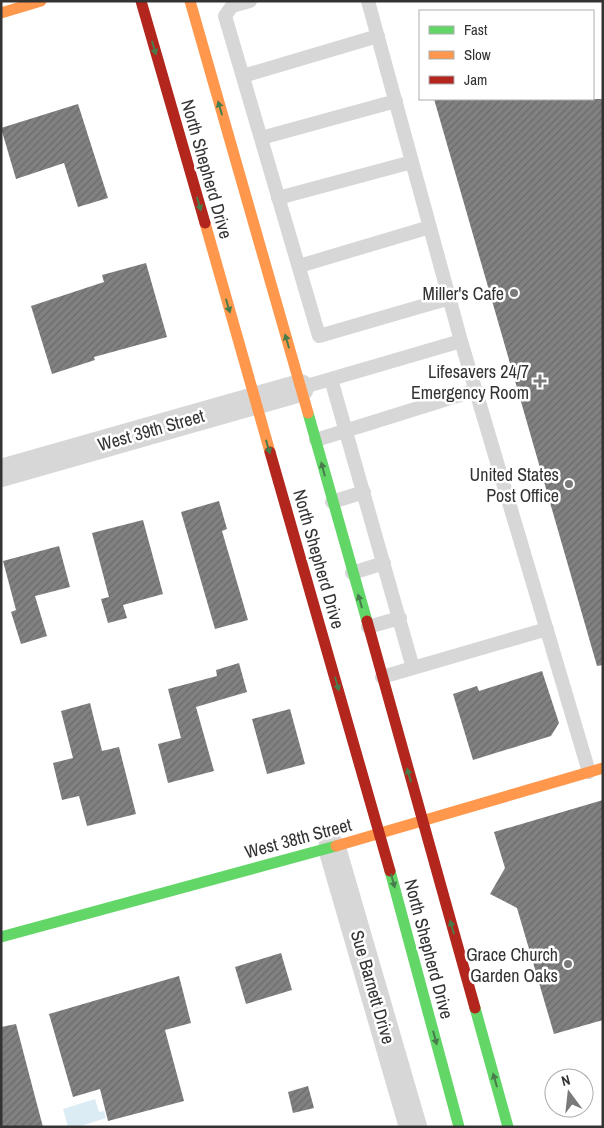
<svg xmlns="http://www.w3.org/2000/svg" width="604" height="1128" font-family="'Archivo Narrow',sans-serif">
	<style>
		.water { fill: #dcecf4 }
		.building { fill: url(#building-hatch) }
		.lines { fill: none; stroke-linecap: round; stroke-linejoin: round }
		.lane { stroke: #d7d7d7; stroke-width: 14 }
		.street { stroke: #d7d7d7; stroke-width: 28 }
		.fast { stroke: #63d668; stroke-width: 11 }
		.slow { stroke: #ff974d; stroke-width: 11 }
		.jam { stroke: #b3261e; stroke-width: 11 }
		.oneway { fill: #497c4b }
		.poi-dot { fill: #7a7a7a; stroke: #fff; stroke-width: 2 }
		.labels { text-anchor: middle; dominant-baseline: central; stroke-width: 5; stroke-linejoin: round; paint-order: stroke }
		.street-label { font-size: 18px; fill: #333; stroke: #fff }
		.poi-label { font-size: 18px; fill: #333; stroke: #fff; text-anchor: end }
	</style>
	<defs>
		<pattern id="building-hatch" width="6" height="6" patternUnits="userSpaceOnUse" patternTransform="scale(1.25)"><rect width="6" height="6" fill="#818181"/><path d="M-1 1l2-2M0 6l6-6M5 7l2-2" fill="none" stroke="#6a6a6a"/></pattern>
	</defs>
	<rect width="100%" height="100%" fill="#fff"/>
	<path class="water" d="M 95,1099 L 99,1112 L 104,1111 L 106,1118 L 78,1127 L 68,1127 L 63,1109 Z"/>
	<path class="building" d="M 434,99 L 603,99 L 603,665 L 597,666 Z
		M 78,104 L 108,198 L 78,207 L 64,163 L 16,179 L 1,128 Z
		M 146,263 L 167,337 L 94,357 L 95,360 L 52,374 L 31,306 L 104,282 L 102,275 Z
		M 219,501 L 227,529 L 222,531 L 248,620 L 215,629 L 181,512 Z
		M 143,520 L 163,594 L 123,605 L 127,618 L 108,623 L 101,599 L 109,597 L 92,533 Z
		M 59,546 L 70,587 L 35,596 L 47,636 L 21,644 L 11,612 L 16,610 L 3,561 Z
		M 239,663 L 247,692 L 196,707 L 214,771 L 168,783 L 158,744 L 181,738 L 168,689 L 217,676 L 216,670 Z
		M 542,671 L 559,723 L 551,736 L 473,760 L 453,694 L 477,686 L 479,691 Z
		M 90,703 L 102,751 L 119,747 L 136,814 L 87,826 L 79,796 L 62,800 L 53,763 L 73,758 L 61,711 Z
		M 290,709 L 305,764 L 267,774 L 252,719 Z
		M 603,800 L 603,1020 L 554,1034 L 517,908 L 490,894 L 505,868 L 494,832 Z
		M 281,953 L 292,990 L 246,1004 L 235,967 Z
		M 179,976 L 191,1023 L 165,1030 L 184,1101 L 108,1121 L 100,1089 L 73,1097 L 49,1014 Z
		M 16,1024 L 34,1093 L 43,1127 L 1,1127 L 1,1027 Z
		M 308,1086 L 314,1108 L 293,1113 L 288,1092 Z"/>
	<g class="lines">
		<path class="lane" d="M 250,1 L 232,6 L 225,16 L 319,336 L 450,298
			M 368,1 L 461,341
			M 243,76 L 378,36
			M 261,138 L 396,101
			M 278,198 L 412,162
			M 299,266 L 430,227
			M 331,379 L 413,668 L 547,629
			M 300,388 L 461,341 L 589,772
			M 316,440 L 476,390
			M 332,502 L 364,492
			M 352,573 L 384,563
			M 368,627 L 400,618
			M 382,677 L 413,668"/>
		<path class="street" d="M 1,473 L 300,388
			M 332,848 L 413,1127"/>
		<path class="fast" d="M 308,413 L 367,621
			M 390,871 L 459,1127
			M 1,937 L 336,846
			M 475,1008 L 508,1127"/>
		<path class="slow" d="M 190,1 L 308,413
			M 1,13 L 41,1
			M 205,223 L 270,452
			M 336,846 L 603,768"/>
		<path class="jam" d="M 141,1 L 205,223
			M 270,452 L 390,871
			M 367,621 L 475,1008"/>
	</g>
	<defs><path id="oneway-solid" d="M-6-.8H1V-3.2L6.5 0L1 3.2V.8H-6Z" transform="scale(1.25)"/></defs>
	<g class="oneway">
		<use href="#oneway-solid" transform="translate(154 48) rotate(74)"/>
		<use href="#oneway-solid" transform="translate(220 108) rotate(-106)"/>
		<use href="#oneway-solid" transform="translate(199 204) rotate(74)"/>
		<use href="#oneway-solid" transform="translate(228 306) rotate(74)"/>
		<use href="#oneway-solid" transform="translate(287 341) rotate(-106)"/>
		<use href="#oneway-solid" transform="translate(268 447) rotate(74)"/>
		<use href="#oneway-solid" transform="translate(323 469) rotate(-105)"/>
		<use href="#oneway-solid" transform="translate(360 601) rotate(-106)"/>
		<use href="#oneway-solid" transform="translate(337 684) rotate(74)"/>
		<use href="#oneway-solid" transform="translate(409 775) rotate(-106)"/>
		<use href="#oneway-solid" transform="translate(393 881) rotate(75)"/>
		<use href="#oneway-solid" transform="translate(452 927) rotate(-106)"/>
		<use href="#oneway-solid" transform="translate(435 1038) rotate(75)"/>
		<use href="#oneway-solid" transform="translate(495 1080) rotate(-106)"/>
	</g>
	<g class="poi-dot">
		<circle cx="514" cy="293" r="5"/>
		<path d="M537.5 373.5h5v5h5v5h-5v5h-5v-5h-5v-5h5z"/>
		<circle cx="569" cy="484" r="5"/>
		<circle cx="568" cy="964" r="5"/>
	</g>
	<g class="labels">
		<g class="street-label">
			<text transform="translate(207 169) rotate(74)">North Shepherd Drive</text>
			<text transform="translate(151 430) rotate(-16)">West 39th Street</text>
			<text transform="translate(319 559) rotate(74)">North Shepherd Drive</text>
			<text transform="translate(298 838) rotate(-15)">West 38th Street</text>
			<text transform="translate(429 949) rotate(75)">North Shepherd Drive</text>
			<text transform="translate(373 987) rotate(74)">Sue Barnett Drive</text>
		</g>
		<g class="poi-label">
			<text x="504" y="293">Miller's Cafe</text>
			<text x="529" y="371">Lifesavers 24/7<tspan x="529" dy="21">Emergency Room</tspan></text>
			<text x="559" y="474">United States<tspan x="559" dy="21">Post Office</tspan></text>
			<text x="558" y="954">Grace Church<tspan x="558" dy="21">Garden Oaks</tspan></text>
		</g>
	</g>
	<rect width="604" height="1128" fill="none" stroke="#333333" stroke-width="5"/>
	<rect x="419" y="10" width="175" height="90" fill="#ffffff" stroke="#adadad"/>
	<rect x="429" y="26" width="25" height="8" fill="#63d668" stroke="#adadad"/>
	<text x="464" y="35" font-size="15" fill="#333333">Fast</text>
	<rect x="429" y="51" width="25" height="8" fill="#ff974d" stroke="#adadad"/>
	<text x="464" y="60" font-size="15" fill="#333333">Slow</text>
	<rect x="429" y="76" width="25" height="8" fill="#b3261e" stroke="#adadad"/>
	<text x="464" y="85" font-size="15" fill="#333333">Jam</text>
	<g transform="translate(569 1093) rotate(345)"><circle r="24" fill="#ffffff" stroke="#adadad"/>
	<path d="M0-4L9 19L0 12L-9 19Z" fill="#7a7a7a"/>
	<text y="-8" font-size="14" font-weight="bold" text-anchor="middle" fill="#333333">N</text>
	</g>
</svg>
